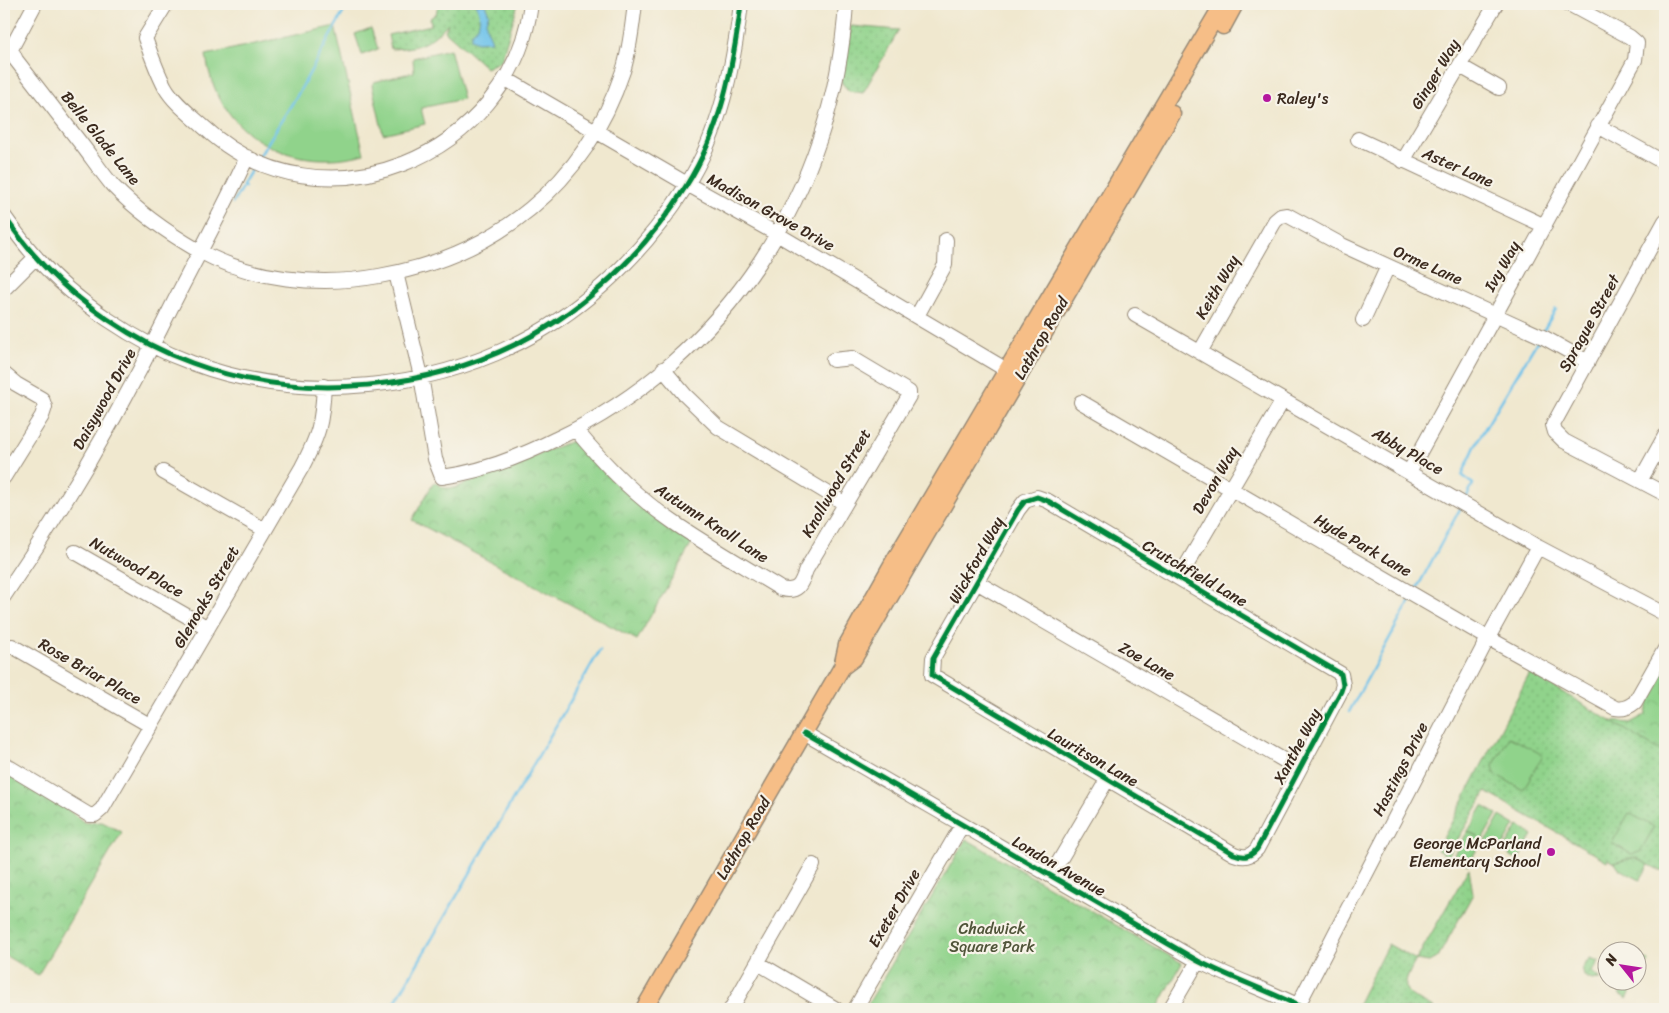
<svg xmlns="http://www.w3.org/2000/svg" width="1669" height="1013" font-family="Sriracha,sans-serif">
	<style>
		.grass { fill: url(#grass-dots); stroke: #667e54 }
		.park { fill: url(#park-crowns); stroke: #667e54 }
		.garden { fill: url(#garden-furrows); stroke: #667e54 }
		.pitch { fill: #90d38b; stroke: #667e54 }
		.water { fill: #6dc2ea; stroke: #547684 }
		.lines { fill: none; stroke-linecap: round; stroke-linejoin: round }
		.stream { stroke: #6dc2ea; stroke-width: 2.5 }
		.minor-casing { stroke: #968976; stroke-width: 16 }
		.major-casing { stroke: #968976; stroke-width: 19 }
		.minor { stroke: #fff; stroke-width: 14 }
		.major { stroke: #f6be87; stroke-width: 16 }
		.cycleway-casing { stroke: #f7f3e8; stroke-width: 8 }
		.cycleway { stroke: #00873e; stroke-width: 5 }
		.poi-dot { fill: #b5179e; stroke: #f7f3e8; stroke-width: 2 }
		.labels { text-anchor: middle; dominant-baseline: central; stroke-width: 4.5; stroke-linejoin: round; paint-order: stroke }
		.street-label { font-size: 16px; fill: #3b2a1e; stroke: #f7f3e8 }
		.poi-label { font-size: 16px; fill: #3b2a1e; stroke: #f7f3e8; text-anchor: start }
		.park-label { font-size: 16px; fill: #505439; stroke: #f7f3e8 }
	</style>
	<defs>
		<pattern id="grass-dots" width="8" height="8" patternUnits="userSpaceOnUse" patternTransform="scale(1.25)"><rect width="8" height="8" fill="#90d38b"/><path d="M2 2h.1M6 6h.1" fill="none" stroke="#7db578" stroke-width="1.8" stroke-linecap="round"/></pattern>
		<pattern id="park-crowns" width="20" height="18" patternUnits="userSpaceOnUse" patternTransform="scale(1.25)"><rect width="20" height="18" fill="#90d38b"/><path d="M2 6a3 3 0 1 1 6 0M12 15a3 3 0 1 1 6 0" fill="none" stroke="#7db578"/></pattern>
		<pattern id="garden-furrows" width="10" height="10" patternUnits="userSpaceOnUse" patternTransform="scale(1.25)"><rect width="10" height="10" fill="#90d38b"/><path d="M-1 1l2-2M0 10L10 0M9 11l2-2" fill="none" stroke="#7db578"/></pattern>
	</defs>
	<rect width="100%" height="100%" fill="#f7f3e8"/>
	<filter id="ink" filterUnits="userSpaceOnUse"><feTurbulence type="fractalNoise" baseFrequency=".02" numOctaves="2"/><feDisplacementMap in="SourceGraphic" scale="10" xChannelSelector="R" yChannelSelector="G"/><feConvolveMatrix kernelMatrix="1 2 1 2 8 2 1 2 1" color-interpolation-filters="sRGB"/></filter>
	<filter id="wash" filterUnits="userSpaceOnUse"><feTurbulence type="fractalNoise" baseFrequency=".0096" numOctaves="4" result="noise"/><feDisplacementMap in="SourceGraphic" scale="20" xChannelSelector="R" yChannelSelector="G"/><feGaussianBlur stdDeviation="1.12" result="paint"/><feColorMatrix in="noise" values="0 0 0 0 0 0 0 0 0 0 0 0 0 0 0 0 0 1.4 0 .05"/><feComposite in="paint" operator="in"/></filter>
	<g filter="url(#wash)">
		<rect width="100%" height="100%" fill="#f0e8cf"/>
		<path class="grass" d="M 441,4 L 518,4 L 501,61 L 486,68 L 445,31 L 448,23 C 429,44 419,48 391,49 L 388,35 L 431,25 L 430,18 L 436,14 L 438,5 Z
			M 851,26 L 899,30 L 863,93 L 849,91 L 841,82 Z
			M 1530,673 L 1665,753 L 1665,873 L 1634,857 L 1615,863 L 1608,859 L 1607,861 L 1486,792 L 1448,856 L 1437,850 Z
			M 1469,868 L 1473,894 L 1438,957 L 1429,962 L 1416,960 C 1397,994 1405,992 1435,1009 L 1355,1009 L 1388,944 L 1416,960 Z
			M 1641,956 L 1649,961 L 1627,999 L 1619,994 L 1627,981 L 1636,980 L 1637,964 Z"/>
		<path class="park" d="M 572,441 C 585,443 593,461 602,470 C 630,498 659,521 692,543 L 637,640 L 412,520 L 434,482 L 445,488 L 455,488 Z
			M 1665,669 L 1665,754 L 1611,721 L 1630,723 L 1645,715 L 1653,691 Z
			M 4,772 L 67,809 L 85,823 L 102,822 L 122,832 L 38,975 L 6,956 L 4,958 Z
			M 966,839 L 1182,963 L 1157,1009 L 865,1009 Z
			M 1634,857 L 1649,865 L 1640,880 L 1619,869 L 1615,863 Z"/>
		<path class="garden" d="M 1590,958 L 1599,961 L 1592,972 L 1600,979 L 1592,980 L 1584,976 L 1582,968 Z"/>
		<path class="pitch" d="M 335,26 L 364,154 C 290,174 216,134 206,55 Z
			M 371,28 L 378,49 L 362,55 L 355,34 Z
			M 450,49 L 463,99 L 421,108 L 425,124 L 383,134 L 372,85 L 374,82 L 414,72 L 413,58 Z
			M 1509,737 L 1543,755 L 1523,790 L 1495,774 L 1493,766 Z
			M 1483,806 L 1497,814 L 1468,865 L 1453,856 L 1468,831 L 1478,837 L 1468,831 Z
			M 1629,813 L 1654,827 L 1640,852 L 1631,854 L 1612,843 Z
			M 1500,816 L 1515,825 L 1501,850 L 1486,841 Z
			M 1518,826 L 1533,835 L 1518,860 L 1503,851 Z"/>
		<path class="water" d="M 476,4 L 485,4 L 489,14 C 482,25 489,31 492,41 L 477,42 L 471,39 L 471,33 C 482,26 481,14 476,4 Z"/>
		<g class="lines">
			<path class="stream" d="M 259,157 L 298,94 L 348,4
				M 233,203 L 242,187 L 245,187 L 243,184 L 254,166
				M 1543,331 L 1556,309
				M 1465,500 L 1473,484 L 1462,475 L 1478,440 L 1538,340
				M 1416,590 L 1461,507
				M 1349,712 L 1411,599
				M 391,1009 L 600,650"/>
		</g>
	</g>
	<g filter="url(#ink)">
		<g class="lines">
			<defs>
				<path id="minor" d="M 35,4 L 11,49 L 16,60 C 38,88 60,117 82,145 C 92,158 102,173 113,186 C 138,212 168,233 199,251 C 253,280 319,287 379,276 C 495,256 585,185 623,71 C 630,50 632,26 635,4
					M 166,4 L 145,38 C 151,55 157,72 165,87 C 174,103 192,116 205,128 C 321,235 511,157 531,4
					M 1460,66 L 1499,88
					M 506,79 L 687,184 L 777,234 L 1015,375
					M 1598,126 L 1665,163
					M 1358,139 L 1545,226
					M 1403,161 L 1496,4
					M 4,216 C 14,230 24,244 35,256 C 74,301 136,343 192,363 C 302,404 435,391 537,333 C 598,298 650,244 686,186 C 721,131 733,67 741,4
					M 1665,221 L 1553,425 L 1555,432 L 1564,441 L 1665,494
					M 396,273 L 421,376 L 435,459 L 442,477 C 482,472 520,457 556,439 C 726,359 834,190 846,4
					M 4,289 L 36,257
					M 1135,315 L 1538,547 L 1665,614
					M 917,316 L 945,265 L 946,240
					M 1363,320 L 1388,266
					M 1200,352 L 1275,221 L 1281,216 L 1287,215 L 1342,245 L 1545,338 L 1588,362
					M 663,369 L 685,395 L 718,427 L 844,503
					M 4,374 L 16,384 L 42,399 L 45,407 L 42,416 L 4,477
					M 1081,402 L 1488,638 L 1615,708 C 1623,710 1629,707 1635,702 L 1665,649
					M 576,430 C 604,464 636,497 673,522 C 708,546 745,567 781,589 C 798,593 801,585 806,570 L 909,396 L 909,392 L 852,358 L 833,360
					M 163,472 L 265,530
					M 1409,472 L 1635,60 L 1637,43 L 1630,37 L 1569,4
					M 1640,481 L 1665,436
					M 1037,497 L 1048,501 L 1341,674 L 1343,685 L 1341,691 L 1257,849 C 1250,857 1244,858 1234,854 L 932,675 L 933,658 L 1018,510 L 1025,501 Z
					M 75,552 L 208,628
					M 1179,578 L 1283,400
					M 978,583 L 1299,769
					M 4,596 C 64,508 118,416 165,320 C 192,265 222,213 247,157
					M 12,646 L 151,726
					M 804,733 L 1198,961 C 1233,979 1270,991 1305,1009
					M 4,764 L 89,815 L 95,815 L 102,809 L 302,467 C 319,434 322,424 324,386
					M 1051,875 L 1107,780
					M 758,963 L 836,1009
					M 731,1009 L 813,865
					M 855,1009 L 962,825
					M 1170,1009 L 1198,961
					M 1296,1009 L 1488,638 L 1538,547"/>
				<path id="major" d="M 1223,26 L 1235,4
					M 842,667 L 854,658 L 1172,114
					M 644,1009 L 842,667 L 847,645 L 893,563 L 1223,4"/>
			</defs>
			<use href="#minor" class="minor-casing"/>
			<use href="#major" class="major-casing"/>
			<use href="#minor" class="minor"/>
			<use href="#major" class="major"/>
			<defs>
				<path id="cycleway" d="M 4,216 C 14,230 24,244 35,256 C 74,301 136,343 192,363 C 302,404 435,391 537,333 C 598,298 650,244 686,186 C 721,131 733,67 741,4
					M 1037,497 L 1048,501 L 1341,674 L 1343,685 L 1341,691 L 1257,849 C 1250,857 1244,858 1234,854 L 932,675 L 933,658 L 1018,510 L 1025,501 Z
					M 804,733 L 1198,961 C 1233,979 1270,991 1305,1009"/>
			</defs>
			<use href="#cycleway" class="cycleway-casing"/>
			<use href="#cycleway" class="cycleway"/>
		</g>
	</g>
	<g class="poi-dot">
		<circle cx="1267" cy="98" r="5"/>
		<circle cx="1551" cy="852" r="5"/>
	</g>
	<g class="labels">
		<g class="street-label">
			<text transform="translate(1435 74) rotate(-59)">Ginger Way</text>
			<text transform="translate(101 138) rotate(51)">Belle Glade Lane</text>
			<text transform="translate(1458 167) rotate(24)">Aster Lane</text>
			<text transform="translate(771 212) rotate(29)">Madison Grove Drive</text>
			<text transform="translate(1428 265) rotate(24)">Orme Lane</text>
			<text transform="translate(1502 266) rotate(-60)">Ivy Way</text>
			<text transform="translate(1217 287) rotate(-60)">Keith Way</text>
			<text transform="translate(1589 323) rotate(-61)">Sprague Street</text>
			<text transform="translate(1041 338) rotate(-60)">Lathrop Road</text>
			<text transform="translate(104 399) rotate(-61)">Daisywood Drive</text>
			<text transform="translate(1408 451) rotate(30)">Abby Place</text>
			<text transform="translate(1215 480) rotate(-60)">Devon Way</text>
			<text transform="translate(836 483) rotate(-60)">Knollwood Street</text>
			<text transform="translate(712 523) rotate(33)">Autumn Knoll Lane</text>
			<text transform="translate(1363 545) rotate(30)">Hyde Park Lane</text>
			<text transform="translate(976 560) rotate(-61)">Wickford Way</text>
			<text transform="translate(137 567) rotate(30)">Nutwood Place</text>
			<text transform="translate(1195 573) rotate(30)">Crutchfield Lane</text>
			<text transform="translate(206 597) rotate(-60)">Glenoaks Street</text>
			<text transform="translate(1147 661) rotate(30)">Zoe Lane</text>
			<text transform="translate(90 671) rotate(30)">Rose Briar Place</text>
			<text transform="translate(1297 746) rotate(-62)">Xanthe Way</text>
			<text transform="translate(1093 757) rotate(30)">Lauritson Lane</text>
			<text transform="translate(1400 769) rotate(-63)">Hastings Drive</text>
			<text transform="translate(743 838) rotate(-60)">Lathrop Road</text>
			<text transform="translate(1059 866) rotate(30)">London Avenue</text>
			<text transform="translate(894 908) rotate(-60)">Exeter Drive</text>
		</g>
		<g class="poi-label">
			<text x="1277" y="98">Raley's</text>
			<text x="1541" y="843" text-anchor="end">George McParland<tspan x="1541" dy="18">Elementary School</tspan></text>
		</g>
		<g class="park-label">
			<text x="992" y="928">Chadwick<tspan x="992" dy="18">Square Park</tspan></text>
		</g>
	</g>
	<rect width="1669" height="1013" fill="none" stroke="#f7f3e8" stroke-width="20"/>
	<g transform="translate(1622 966) rotate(300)"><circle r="24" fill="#f7f3e8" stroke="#aca397"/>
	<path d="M0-4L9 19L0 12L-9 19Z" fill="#b5179e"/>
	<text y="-8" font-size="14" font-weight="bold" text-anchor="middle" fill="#3b2a1e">N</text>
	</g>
</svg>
